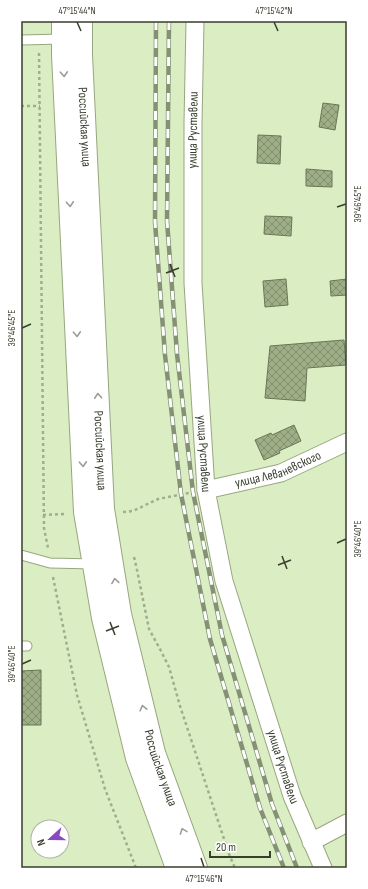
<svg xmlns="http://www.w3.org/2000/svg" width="368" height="889" font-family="'Sofia Sans Condensed',sans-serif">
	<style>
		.building { fill: url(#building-cross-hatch); stroke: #697853 }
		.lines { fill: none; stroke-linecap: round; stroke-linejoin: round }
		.service-casing { stroke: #97a77f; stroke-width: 11 }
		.minor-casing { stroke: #97a77f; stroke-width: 19 }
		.primary-casing { stroke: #97a77f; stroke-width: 24 }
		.path { stroke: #a0ae8d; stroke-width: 2.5; stroke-dasharray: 3 3; stroke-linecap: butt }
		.service { stroke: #fff; stroke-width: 9 }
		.minor { stroke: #fff; stroke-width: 17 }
		.primary { stroke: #fff; stroke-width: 22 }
		.rail-casing { stroke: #859175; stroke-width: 4.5 }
		.rail { stroke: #fff; stroke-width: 3; stroke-dasharray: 9; stroke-linecap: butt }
		.oneway { stroke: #9c9e96 }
		.ticks { fill: none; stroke: #383e2e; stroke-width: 1.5 }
		.labels { text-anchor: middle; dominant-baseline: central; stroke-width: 3; stroke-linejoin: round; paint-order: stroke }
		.street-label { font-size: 13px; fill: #383e2e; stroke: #fff }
		.neatline { fill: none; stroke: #383e2e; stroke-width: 1.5 }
		.ticks-label { font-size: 10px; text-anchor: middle; fill: #383e2e }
	</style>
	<defs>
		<pattern id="building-cross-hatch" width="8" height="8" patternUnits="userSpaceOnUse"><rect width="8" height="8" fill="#9eae87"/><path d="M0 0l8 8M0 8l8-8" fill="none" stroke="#828f6f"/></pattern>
	</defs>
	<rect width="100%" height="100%" fill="#dbedc3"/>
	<path class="building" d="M 323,103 L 339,105 L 335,130 L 319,127 Z
		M 258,135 L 281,136 L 280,164 L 257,163 Z
		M 306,169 L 332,171 L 332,187 L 306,186 Z
		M 265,216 L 292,217 L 291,236 L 264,234 Z
		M 286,279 L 288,305 L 265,307 L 263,281 Z
		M 347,279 L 347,295 L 331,296 L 330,281 Z
		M 344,340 L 346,365 L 307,368 L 305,401 L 265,398 L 270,346 Z
		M 294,425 L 301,441 L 279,451 L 280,453 L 264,460 L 255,440 L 271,433 L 272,435 Z
		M 41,670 L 41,725 L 21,725 L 21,671 Z"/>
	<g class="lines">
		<defs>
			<path id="service" d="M 21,40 L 63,39
				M 21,555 L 50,563 L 94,564
				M 21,646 L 27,646"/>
			<g id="minor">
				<path id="s1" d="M 195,21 L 193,123 L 193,283 L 206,490 L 224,581 L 292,796 L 323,868"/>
				<path id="s2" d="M 206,490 L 281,473 L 347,442"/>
				<path d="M 311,842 L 347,823"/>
			</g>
			<g id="primary">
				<path d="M 63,21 L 63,55 L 85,512 L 103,618 L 137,758 L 177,868"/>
				<path id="s3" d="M 81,21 L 81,55 L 103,509 L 120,614 L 154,753 L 196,868"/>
			</g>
		</defs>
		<use href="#service" class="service-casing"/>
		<use href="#minor" class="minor-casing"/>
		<use href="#primary" class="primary-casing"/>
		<path class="path" d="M 39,53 L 44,528 L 48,548
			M 21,106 L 40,106
			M 123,512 L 133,511 L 158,499 L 189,493
			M 43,515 L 65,514
			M 134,557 L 137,570 L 149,629 L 161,651 L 169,667 L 180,706 L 229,854 L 235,868
			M 53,577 L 77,695 L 105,789 L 136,868"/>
		<use href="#service" class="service"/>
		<use href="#minor" class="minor"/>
		<use href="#primary" class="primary"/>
		<defs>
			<path id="rail" d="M 156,21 L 155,222 L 165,355 L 181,494 L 210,639 L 260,808 L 284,868
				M 169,21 L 167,221 L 177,354 L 193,492 L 222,635 L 272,804 L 297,868"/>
		</defs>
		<use href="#rail" class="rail-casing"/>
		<use href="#rail" class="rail"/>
	</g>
	<defs><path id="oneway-chevron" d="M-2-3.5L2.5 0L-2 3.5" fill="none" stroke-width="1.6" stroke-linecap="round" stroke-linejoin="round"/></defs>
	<g class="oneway">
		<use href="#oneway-chevron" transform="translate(64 74) rotate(87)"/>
		<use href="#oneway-chevron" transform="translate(70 204) rotate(87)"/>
		<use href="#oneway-chevron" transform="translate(77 334) rotate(87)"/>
		<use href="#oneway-chevron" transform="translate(98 396) rotate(-93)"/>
		<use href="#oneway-chevron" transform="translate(83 464) rotate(87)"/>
		<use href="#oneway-chevron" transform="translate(115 581) rotate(-99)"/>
		<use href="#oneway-chevron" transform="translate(143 708) rotate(-104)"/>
		<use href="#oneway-chevron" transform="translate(183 831) rotate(-110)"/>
	</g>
	<path class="ticks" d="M 77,22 L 81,31M 274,22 L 278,31M 337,207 L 346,204M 170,264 L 175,277M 166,273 L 179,268M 22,328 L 31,324M 337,543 L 346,539M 282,556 L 287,569M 278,565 L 291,560M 110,622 L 115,635M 106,631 L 119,626M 22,664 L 31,660M 201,858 L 204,867"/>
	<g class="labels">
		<g class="street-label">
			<text stroke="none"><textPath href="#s3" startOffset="106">Российская улица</textPath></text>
			<text transform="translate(193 130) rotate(-89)">улица Руставели</text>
			<text stroke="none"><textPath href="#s3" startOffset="430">Российская улица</textPath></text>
			<text stroke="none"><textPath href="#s1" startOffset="433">улица Руставели</textPath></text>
			<text stroke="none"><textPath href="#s2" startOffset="75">улица Леваневского</textPath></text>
			<text stroke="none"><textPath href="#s1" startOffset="757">улица Руставели</textPath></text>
			<text stroke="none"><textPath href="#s3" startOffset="754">Российская улица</textPath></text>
		</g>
	</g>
	<rect width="368" height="889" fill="none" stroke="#ffffff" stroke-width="44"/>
	<g transform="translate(50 839) rotate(249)"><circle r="19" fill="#ffffff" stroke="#afb2ab"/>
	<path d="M0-3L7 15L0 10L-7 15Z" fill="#894abf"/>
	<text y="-6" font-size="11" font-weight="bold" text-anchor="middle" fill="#383e2e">N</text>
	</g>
	<path d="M210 851v6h60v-6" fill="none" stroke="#383e2e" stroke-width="2"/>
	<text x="216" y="851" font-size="12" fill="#383e2e" stroke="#ffffff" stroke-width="3" paint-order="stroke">20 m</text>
	<rect x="22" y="22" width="324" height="845" class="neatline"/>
	<g class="ticks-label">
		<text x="77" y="14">47°15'44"N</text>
		<text x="274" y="14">47°15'42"N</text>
		<text transform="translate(357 204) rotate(-90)" y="4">39°46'45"E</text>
		<text transform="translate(11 328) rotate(-90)" y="4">39°46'45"E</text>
		<text transform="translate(357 539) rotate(-90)" y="4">39°46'40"E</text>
		<text transform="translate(11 664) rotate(-90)" y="4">39°46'40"E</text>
		<text x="204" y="882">47°15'46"N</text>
	</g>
</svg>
